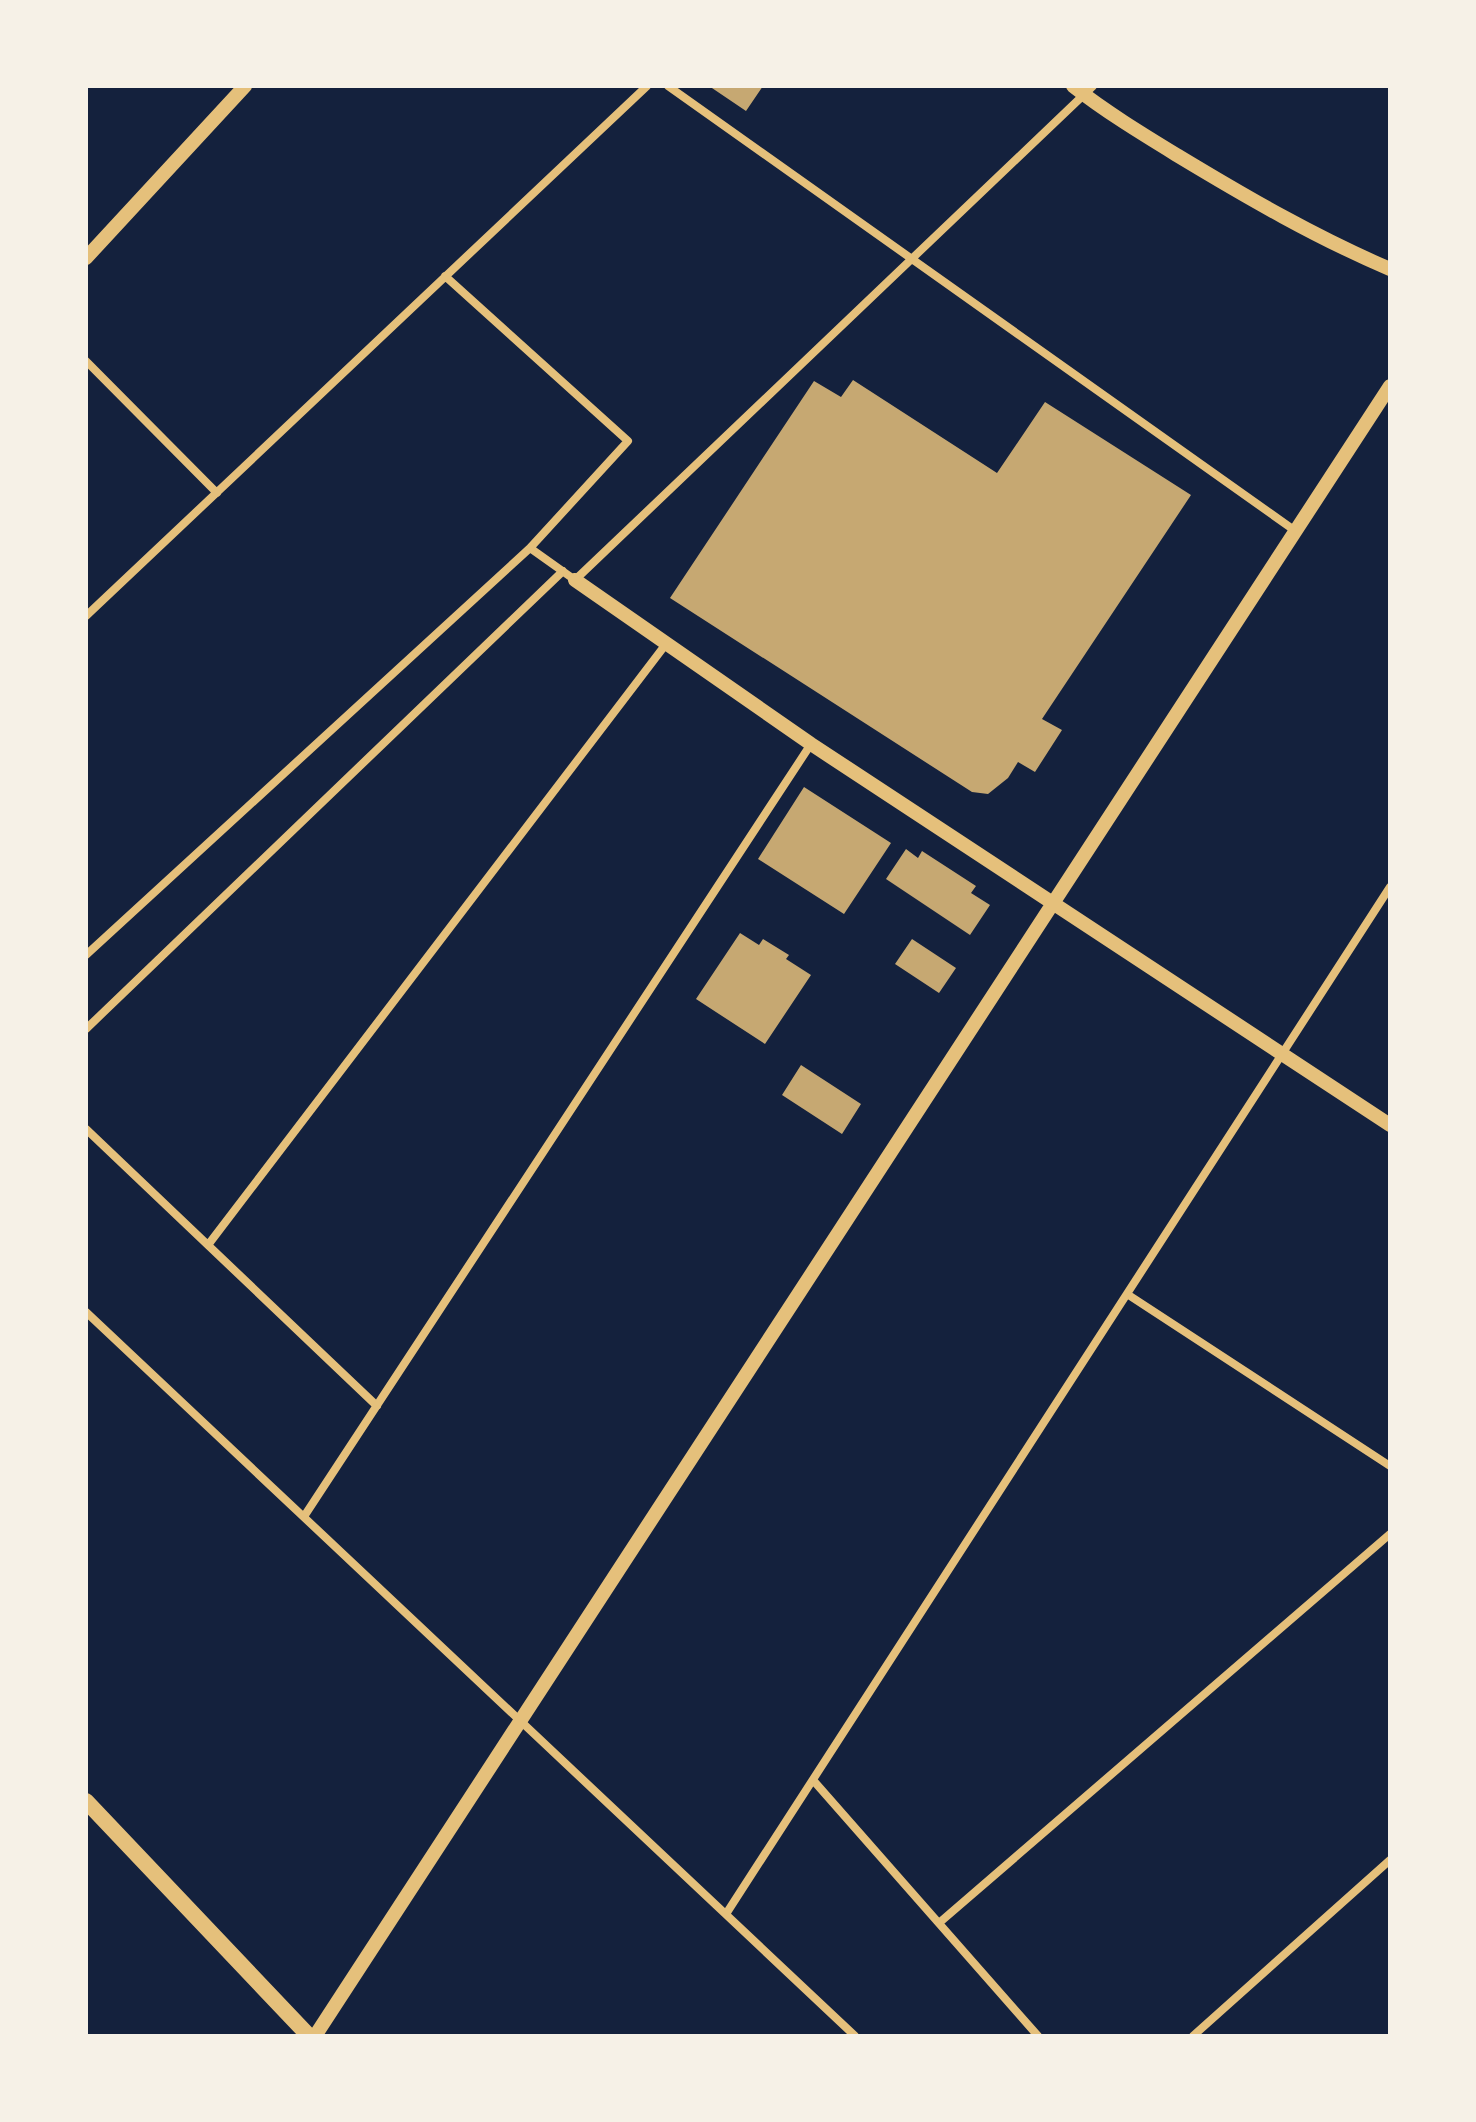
<svg xmlns="http://www.w3.org/2000/svg" width="1476" height="2122" font-family="Mulish,sans-serif">
	<style>
		.building { fill: #c6a872 }
		.lines { fill: none; stroke-linecap: round; stroke-linejoin: round }
		.minor { stroke: #e5c07b; stroke-width: 8 }
		.tertiary { stroke: #e5c07b; stroke-width: 14 }
		.secondary { stroke: #e5c07b; stroke-width: 16 }
	</style>
	<rect width="100%" height="100%" fill="#14213d"/>
	<path class="building" d="M 709,86 L 763,86 L 746,111 Z
		M 853,380 L 997,473 L 1045,402 L 1191,495 L 1042,719 L 1062,730 L 1035,772 L 1018,762 L 1008,778 L 988,794 L 972,792 L 670,598 L 814,381 L 841,397 Z
		M 804,787 L 891,843 L 844,914 L 758,859 Z
		M 906,849 L 918,858 L 922,851 L 976,886 L 971,893 L 990,905 L 970,935 L 886,879 Z
		M 740,933 L 759,945 L 763,939 L 789,955 L 786,959 L 811,975 L 765,1044 L 696,999 Z
		M 912,939 L 956,968 L 939,993 L 895,964 Z
		M 801,1065 L 861,1104 L 842,1134 L 782,1095 Z"/>
	<g class="lines">
		<path class="minor" d="M 668,86 L 1294,530
			M 445,276 L 628,441 L 530,548
			M 86,361 L 217,493
			M 86,616 L 647,86
			M 86,955 L 530,548 L 575,580 L 1093,86
			M 86,1029 L 563,571
			M 86,1129 L 377,1406
			M 208,1245 L 666,644
			M 1127,1294 L 1390,1466
			M 86,1312 L 855,2036
			M 305,1515 L 811,744
			M 813,1780 L 1038,2036
			M 726,1914 L 1390,887
			M 939,1923 L 1390,1534
			M 1193,2036 L 1390,1860"/>
		<path class="tertiary" d="M 1073,86 C 1106,112 1144,135 1180,157 C 1248,198 1317,238 1390,269
			M 86,258 L 245,86
			M 575,580 L 811,744 L 1390,1125
			M 315,2036 L 1390,386"/>
		<path class="secondary" d="M 86,1801 L 309,2036"/>
	</g>
	<rect width="1476" height="2122" fill="none" stroke="#f6f1e7" stroke-width="176"/>
</svg>
